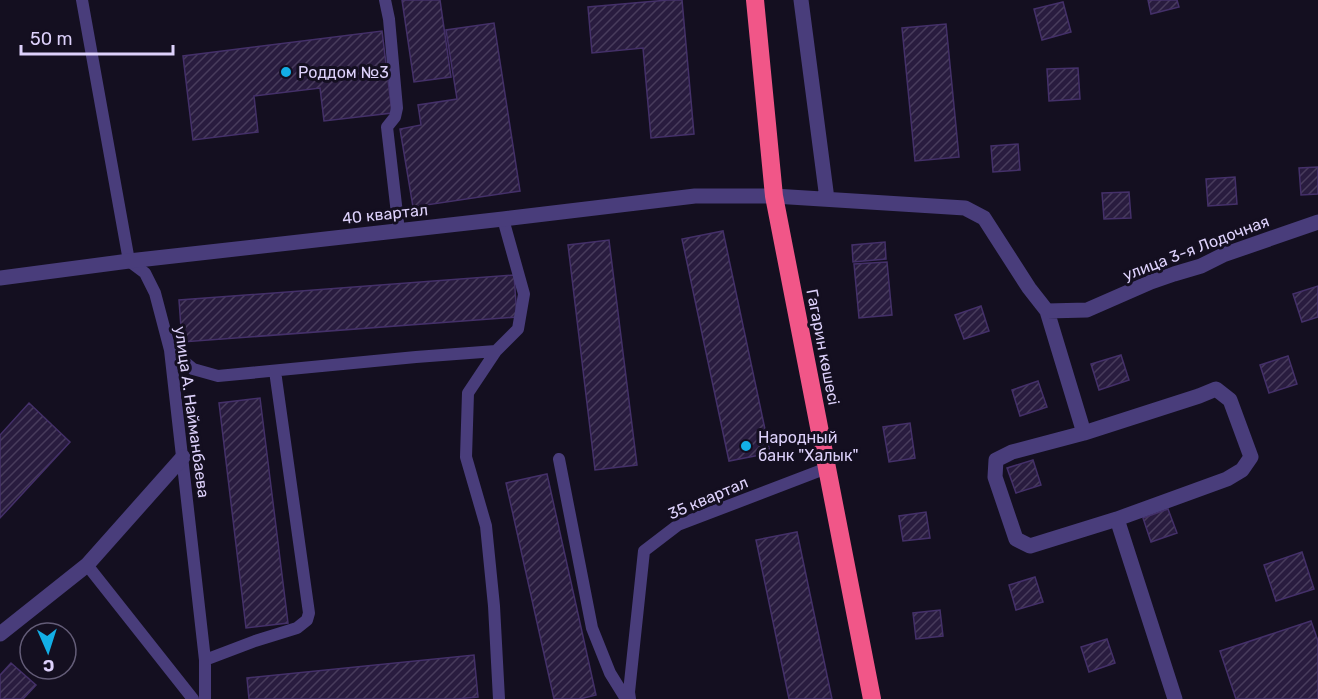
<svg xmlns="http://www.w3.org/2000/svg" width="1318" height="699" font-family="Rubik,sans-serif">
	<style>
		.building { fill: url(#building-hatch); stroke: #443069; stroke-width: 1.5 }
		.lines { fill: none; stroke-linecap: round; stroke-linejoin: round }
		.lane { stroke: #493d7b; stroke-width: 12 }
		.street { stroke: #493d7b; stroke-width: 15 }
		.highway { stroke: #f15688; stroke-width: 18 }
		.poi-dot { fill: #13afe6; stroke: #140f20; stroke-width: 2 }
		.labels { text-anchor: middle; dominant-baseline: central; stroke-width: 6; stroke-linejoin: round; paint-order: stroke }
		.poi-label { font-size: 16px; fill: #ddd1fb; stroke: #140f20; text-anchor: start }
		.street-label { font-size: 16px; fill: #ddd1fb; stroke: #140f20 }
	</style>
	<defs>
		<pattern id="building-hatch" width="6" height="6" patternUnits="userSpaceOnUse" patternTransform="scale(1.5)"><rect width="6" height="6" fill="#291c3f"/><path d="M-1 1l2-2M0 6l6-6M5 7l2-2" fill="none" stroke="#483c5c"/></pattern>
	</defs>
	<rect width="100%" height="100%" fill="#140f20"/>
	<path class="building" d="M 402,0 L 440,0 L 451,77 L 414,82 Z
		M 668,0 L 682,0 L 694,134 L 651,138 L 643,48 L 592,53 L 588,7 Z
		M 1148,0 L 1177,0 L 1179,7 L 1151,14 Z
		M 1063,2 L 1071,32 L 1042,40 L 1034,9 Z
		M 494,23 L 520,191 L 413,207 L 400,129 L 421,125 L 418,105 L 457,99 L 446,30 Z
		M 946,24 L 959,157 L 915,161 L 902,28 Z
		M 382,31 L 392,113 L 324,121 L 320,88 L 254,96 L 258,132 L 193,140 L 183,56 Z
		M 1078,68 L 1080,99 L 1049,101 L 1047,69 Z
		M 1018,144 L 1020,170 L 993,172 L 991,146 Z
		M 1318,167 L 1318,194 L 1301,195 L 1299,168 Z
		M 1235,177 L 1237,204 L 1208,206 L 1206,179 Z
		M 1129,192 L 1131,218 L 1104,219 L 1102,193 Z
		M 723,231 L 770,453 L 729,461 L 682,239 Z
		M 609,240 L 637,465 L 595,470 L 568,245 Z
		M 885,242 L 886,259 L 853,262 L 852,245 Z
		M 887,262 L 892,315 L 859,318 L 854,264 Z
		M 514,275 L 517,317 L 182,342 L 179,300 Z
		M 1318,286 L 1318,317 L 1302,322 L 1293,294 Z
		M 981,306 L 989,331 L 964,339 L 955,315 Z
		M 1121,355 L 1129,380 L 1099,390 L 1091,364 Z
		M 1288,356 L 1297,384 L 1269,393 L 1260,365 Z
		M 1038,381 L 1047,407 L 1020,416 L 1012,390 Z
		M 260,398 L 288,623 L 246,628 L 219,403 Z
		M 29,403 L 70,442 L 0,518 L 0,435 Z
		M 910,423 L 915,458 L 889,462 L 883,427 Z
		M 1033,460 L 1041,485 L 1016,493 L 1007,468 Z
		M 547,474 L 596,695 L 580,699 L 554,699 L 506,483 Z
		M 1168,509 L 1177,533 L 1151,542 L 1143,518 Z
		M 926,512 L 930,538 L 903,541 L 899,516 Z
		M 797,532 L 832,699 L 789,699 L 756,540 Z
		M 1302,552 L 1314,589 L 1276,601 L 1264,565 Z
		M 1035,577 L 1043,602 L 1016,610 L 1009,585 Z
		M 940,610 L 943,636 L 916,639 L 913,613 Z
		M 1311,621 L 1318,641 L 1318,699 L 1236,699 L 1220,651 Z
		M 1107,639 L 1115,663 L 1089,672 L 1081,647 Z
		M 474,655 L 478,697 L 457,699 L 249,699 L 247,678 Z
		M 11,663 L 36,685 L 23,699 L 0,699 L 0,675 Z"/>
	<g class="lines">
		<path class="lane" d="M 82,0 L 129,261 L 145,273 L 155,293 L 170,350 L 205,660 L 205,699
			M 385,0 L 389,19 L 397,108 L 395,117 L 387,127 L 399,231
			M 170,350 L 193,369 L 218,376 L 416,357 L 496,351
			M 559,459 L 592,628 L 610,673 L 626,699
			M 87,565 L 193,699
			M 205,660 L 255,641 L 297,628 L 307,620 L 309,613 L 275,371
			M 499,699 L 494,606 L 486,526 L 466,457 L 468,393 L 496,351 L 518,329 L 524,294 L 503,219
			M 630,699 L 629,692 L 644,551 L 678,525 L 827,468"/>
		<path class="street" d="M 801,0 L 827,199
			M 0,278 L 129,261 L 503,219 L 695,196 L 774,196 L 965,208 L 984,218 L 1029,288 L 1047,311 L 1087,310 L 1151,282 L 1174,274 L 1201,266 L 1223,255 L 1318,222
			M 1047,311 L 1084,433
			M 1216,389 L 1230,400 L 1251,457 L 1242,470 L 1227,479 L 1117,519 L 1030,546 L 1016,539 L 995,477 L 996,460 L 1012,452 L 1084,433 L 1199,396 Z
			M 1117,519 L 1175,699
			M 0,634 L 87,565 L 183,457"/>
		<path class="highway" d="M 755,0 L 774,196 L 872,699"/>
	</g>
	<g class="poi-dot">
		<circle cx="286" cy="72" r="6"/>
		<circle cx="746" cy="446" r="6"/>
	</g>
	<g class="labels">
		<g class="poi-label">
			<text x="298" y="72">Роддом №3</text>
			<text x="758" y="437">Народный<tspan x="758" dy="18">банк "Халык"</tspan></text>
		</g>
		<g class="street-label">
			<text transform="translate(385 214) rotate(-6)">40 квартал</text>
			<text transform="translate(1196 248) rotate(-21)">улица 3-я Лодочная</text>
			<text transform="translate(823 347) rotate(79)">Гагарин көшесі</text>
			<text transform="translate(192 412) rotate(82)">улица А. Найманбаева</text>
			<text transform="translate(708 498) rotate(-23)">35 квартал</text>
		</g>
	</g>
	<g transform="translate(48 651) rotate(177)"><circle r="28" fill="#140f20" stroke="#645d78" stroke-width="1.5"/>
	<path d="M0-4.5L10 22L0 15L-10 22Z" fill="#13afe6"/>
	<text y="-9" font-size="16" font-weight="bold" text-anchor="middle" fill="#ddd1fb">С</text>
	</g>
	<path d="M21 45v9h152v-9" fill="none" stroke="#ddd1fb" stroke-width="3"/>
	<text x="30" y="45" font-size="18" fill="#ddd1fb" stroke="#140f20" stroke-width="4.5" paint-order="stroke">50 m</text>
</svg>
